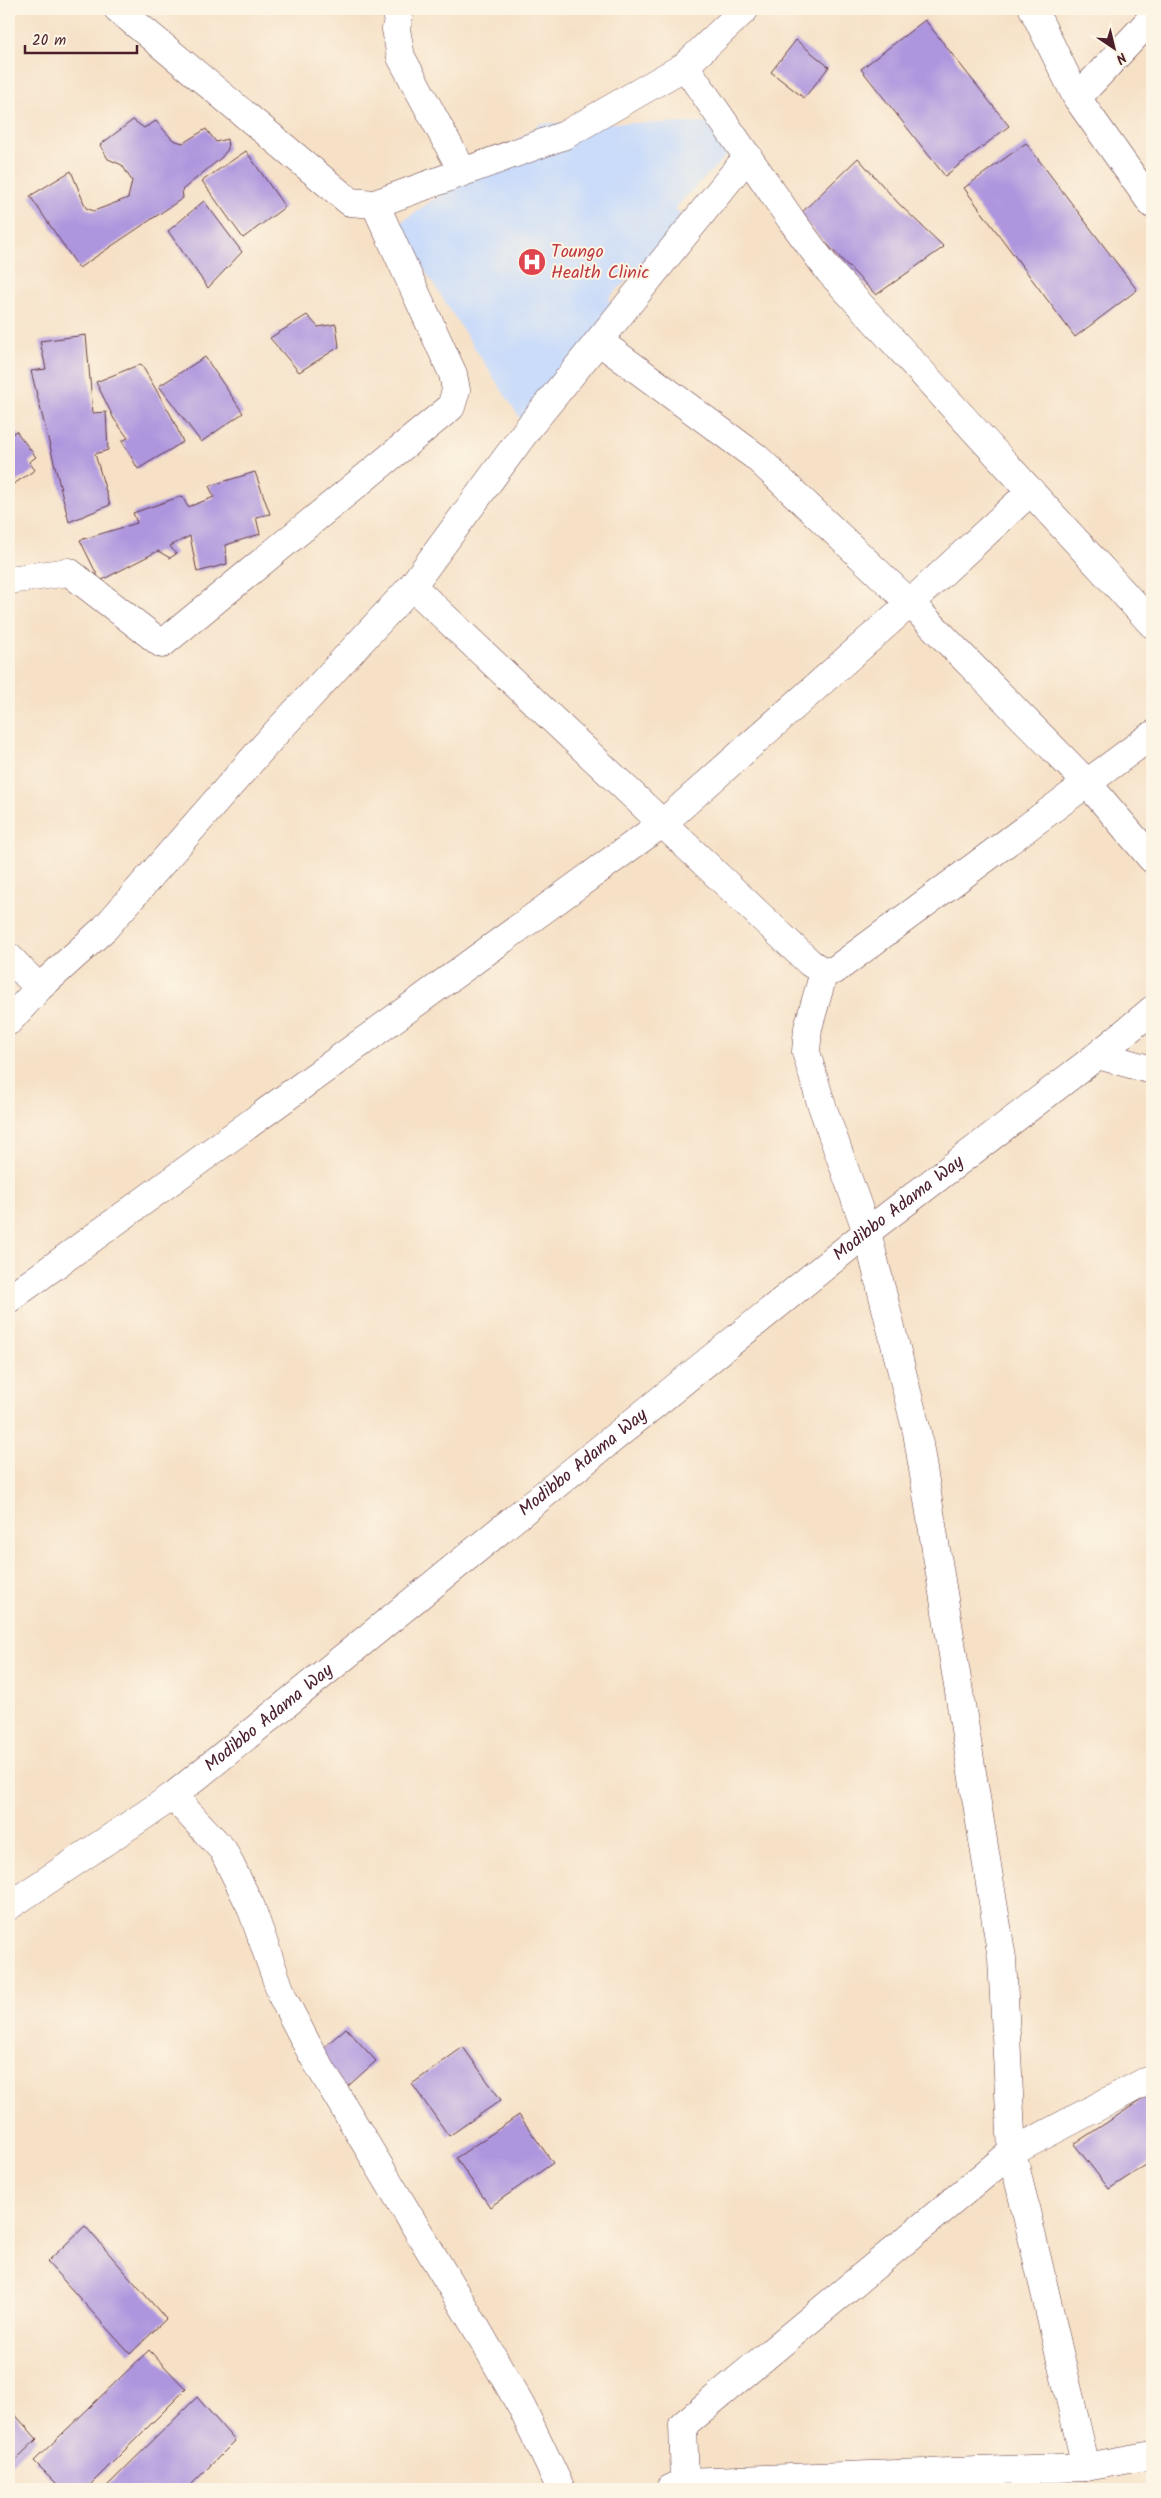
<svg xmlns="http://www.w3.org/2000/svg" width="1161" height="2498" font-family="Kalam,sans-serif">
	<style>
		.built { fill: #cadcf9 }
		.building { fill: #ae96de }
		.lines { fill: none; stroke-linecap: round; stroke-linejoin: round }
		.street-casing { stroke: #643c42; stroke-width: 29 }
		.secondary-casing { stroke: #643c42; stroke-width: 29 }
		.street { stroke: #fff; stroke-width: 28 }
		.secondary { stroke: #fff; stroke-width: 28 }
		.labels { text-anchor: middle; dominant-baseline: central; stroke-width: 4; stroke-linejoin: round; paint-order: stroke }
		.health-label { font-size: 18px; fill: #be3a42; stroke: #fcf5e5; text-anchor: start }
		.street-label { font-size: 18px; fill: #4a1f2b; stroke: #fcf5e5 }
	</style>
	<rect width="100%" height="100%" fill="#fcf5e5"/>
	<filter id="ink" filterUnits="userSpaceOnUse"><feTurbulence type="fractalNoise" baseFrequency=".02" numOctaves="2"/><feDisplacementMap in="SourceGraphic" scale="10" xChannelSelector="R" yChannelSelector="G"/><feConvolveMatrix kernelMatrix="1 2 1 2 8 2 1 2 1" color-interpolation-filters="sRGB"/></filter>
	<filter id="wash" filterUnits="userSpaceOnUse"><feTurbulence type="fractalNoise" baseFrequency=".0096" numOctaves="4" result="noise"/><feDisplacementMap in="SourceGraphic" scale="20" xChannelSelector="R" yChannelSelector="G"/><feGaussianBlur stdDeviation="1.12" result="paint"/><feColorMatrix in="noise" values="0 0 0 0 0 0 0 0 0 0 0 0 0 0 0 0 0 1.4 0 .05"/><feComposite in="paint" operator="in"/></filter>
	<g filter="url(#wash)">
		<rect width="100%" height="100%" fill="#f6e1c7"/>
		<path class="built" d="M 541,123 L 711,123 L 732,150 L 675,208 L 686,221 L 608,299 L 615,308 L 523,423 L 396,226 Z"/>
		<g id="blocks">
			<path class="building" d="M 925,20 L 1009,126 L 945,176 L 861,69 Z
				M 796,40 L 829,67 L 804,98 L 771,72 Z
				M 133,120 L 144,128 L 156,121 L 173,140 L 183,143 L 206,129 L 216,142 L 227,139 L 228,149 L 221,158 L 182,190 L 183,198 L 79,268 L 30,196 L 71,171 L 86,208 L 94,211 L 128,198 L 132,181 L 122,165 L 108,159 L 100,145 Z
				M 1026,143 L 1137,290 L 1075,337 L 964,188 Z
				M 246,151 L 285,207 L 243,238 L 202,181 Z
				M 858,158 L 899,204 L 944,247 L 876,295 L 799,215 Z
				M 204,201 L 242,252 L 208,288 L 168,231 Z
				M 307,315 L 318,327 L 336,324 L 339,347 L 299,372 L 270,338 Z
				M 86,335 L 93,413 L 106,412 L 108,450 L 95,454 L 110,505 L 69,522 L 31,371 L 46,369 L 40,341 Z
				M 205,357 L 243,413 L 201,442 L 159,386 Z
				M 141,364 L 172,417 L 183,442 L 138,469 L 122,441 L 128,438 L 114,419 L 96,382 Z
				M 16,431 L 36,457 L 29,462 L 35,470 L 9,487 L 9,436 Z
				M 255,472 L 270,514 L 256,517 L 260,534 L 226,545 L 227,564 L 197,572 L 190,536 L 170,546 L 176,554 L 170,558 L 158,551 L 100,581 L 80,540 L 137,523 L 133,513 L 182,496 L 188,507 L 214,497 L 209,486 Z
				M 346,2028 L 376,2061 L 346,2088 L 316,2054 Z
				M 463,2047 L 501,2100 L 449,2136 L 412,2084 Z
				M 1152,2093 L 1152,2161 L 1109,2189 L 1074,2144 Z
				M 519,2115 L 553,2163 L 490,2207 L 456,2158 Z
				M 85,2226 L 166,2319 L 130,2354 L 47,2262 Z
				M 149,2350 L 186,2389 L 86,2489 L 62,2489 L 34,2461 Z
				M 197,2397 L 235,2441 L 187,2489 L 104,2489 Z
				M 9,2408 L 37,2439 L 9,2466 Z"/>
		</g>
	</g>
	<g filter="url(#ink)">
		<use href="#blocks" fill-opacity="0" stroke="#643c42" stroke-width="1"/>
		<g class="lines">
			<defs>
				<path id="street" d="M 118,9 L 350,202 L 375,204 L 565,135 L 685,66 L 745,9
					M 400,9 L 396,29 L 401,57 L 463,172
					M 1033,9 L 1077,98 L 1152,204
					M 685,66 L 792,221 L 829,271 L 1152,624
					M 1077,98 L 1152,18
					M 600,342 L 756,457 L 910,603 L 1088,784 L 1152,859
					M 9,580 L 69,572 L 162,644 L 451,407 L 456,390 L 453,374 L 375,204
					M 412,586 L 810,963 L 824,972 L 835,970 L 1152,735
					M 9,957 L 39,988
					M 824,972 L 808,1028 L 806,1052 L 821,1103 L 867,1232 L 917,1432 L 1002,1958 L 1012,2152 L 1086,2467
					M 9,1021 L 39,988 L 105,928 L 274,735 L 412,586 L 529,427 L 748,156
					M 1098,1055 L 1152,1070
					M 9,1299 L 663,823 L 910,603 L 1031,491
					M 173,1796 L 223,1850 L 251,1907 L 283,1998 L 312,2054 L 478,2331 L 522,2408 L 561,2489
					M 685,2482 L 683,2425 L 1012,2152 L 1152,2078
					M 1025,2489 L 1025,2470"/>
				<g id="secondary">
					<path id="s1" d="M 9,1906 L 173,1796 L 867,1232 L 1098,1055 L 1152,1010"/>
					<path d="M 670,2489 L 685,2482 L 1086,2467 L 1152,2455"/>
				</g>
			</defs>
			<use href="#street" class="street-casing"/>
			<use href="#secondary" class="secondary-casing"/>
			<use href="#street" class="street"/>
			<use href="#secondary" class="secondary"/>
		</g>
	</g>
	<defs>
		<symbol id="hospital-disc" viewBox="-11 -11 22 22"><circle r="9.5" fill="#e0444e" stroke="#fcf5e5"/><path d="M-5-5h3v3.5h4V-5h3V5h-3V1.5h-4V5h-3Z" fill="#fff"/></symbol>
	</defs>
	<g fill-rule="evenodd">
		<use href="#hospital-disc" x="516" y="246" width="32" height="32"/>
	</g>
	<g class="labels">
		<g class="health-label">
			<text x="551" y="252">Toungo<tspan x="551" dy="21">Health Clinic</tspan></text>
		</g>
		<g class="street-label">
			<text stroke="none"><textPath href="#s1" startOffset="1131">Modibbo Adama Way</textPath></text>
			<text stroke="none"><textPath href="#s1" startOffset="726">Modibbo Adama Way</textPath></text>
			<text stroke="none"><textPath href="#s1" startOffset="321">Modibbo Adama Way</textPath></text>
		</g>
	</g>
	<rect width="1161" height="2498" fill="none" stroke="#fcf5e5" stroke-width="30"/>
	<g transform="translate(1114 48) rotate(145)" stroke="#fcf5e5" stroke-width="4" paint-order="stroke">
	<path d="M0-4L9 19L0 12L-9 19Z" fill="#4a1f2b"/>
	<text y="-8" font-size="14" font-weight="bold" text-anchor="middle" fill="#4a1f2b">N</text>
	</g>
	<path d="M25 45v8h112v-8" fill="none" stroke="#4a1f2b" stroke-width="2.5"/>
	<text x="32" y="45" font-size="15" fill="#4a1f2b" stroke="#fcf5e5" stroke-width="4" paint-order="stroke">20 m</text>
</svg>
